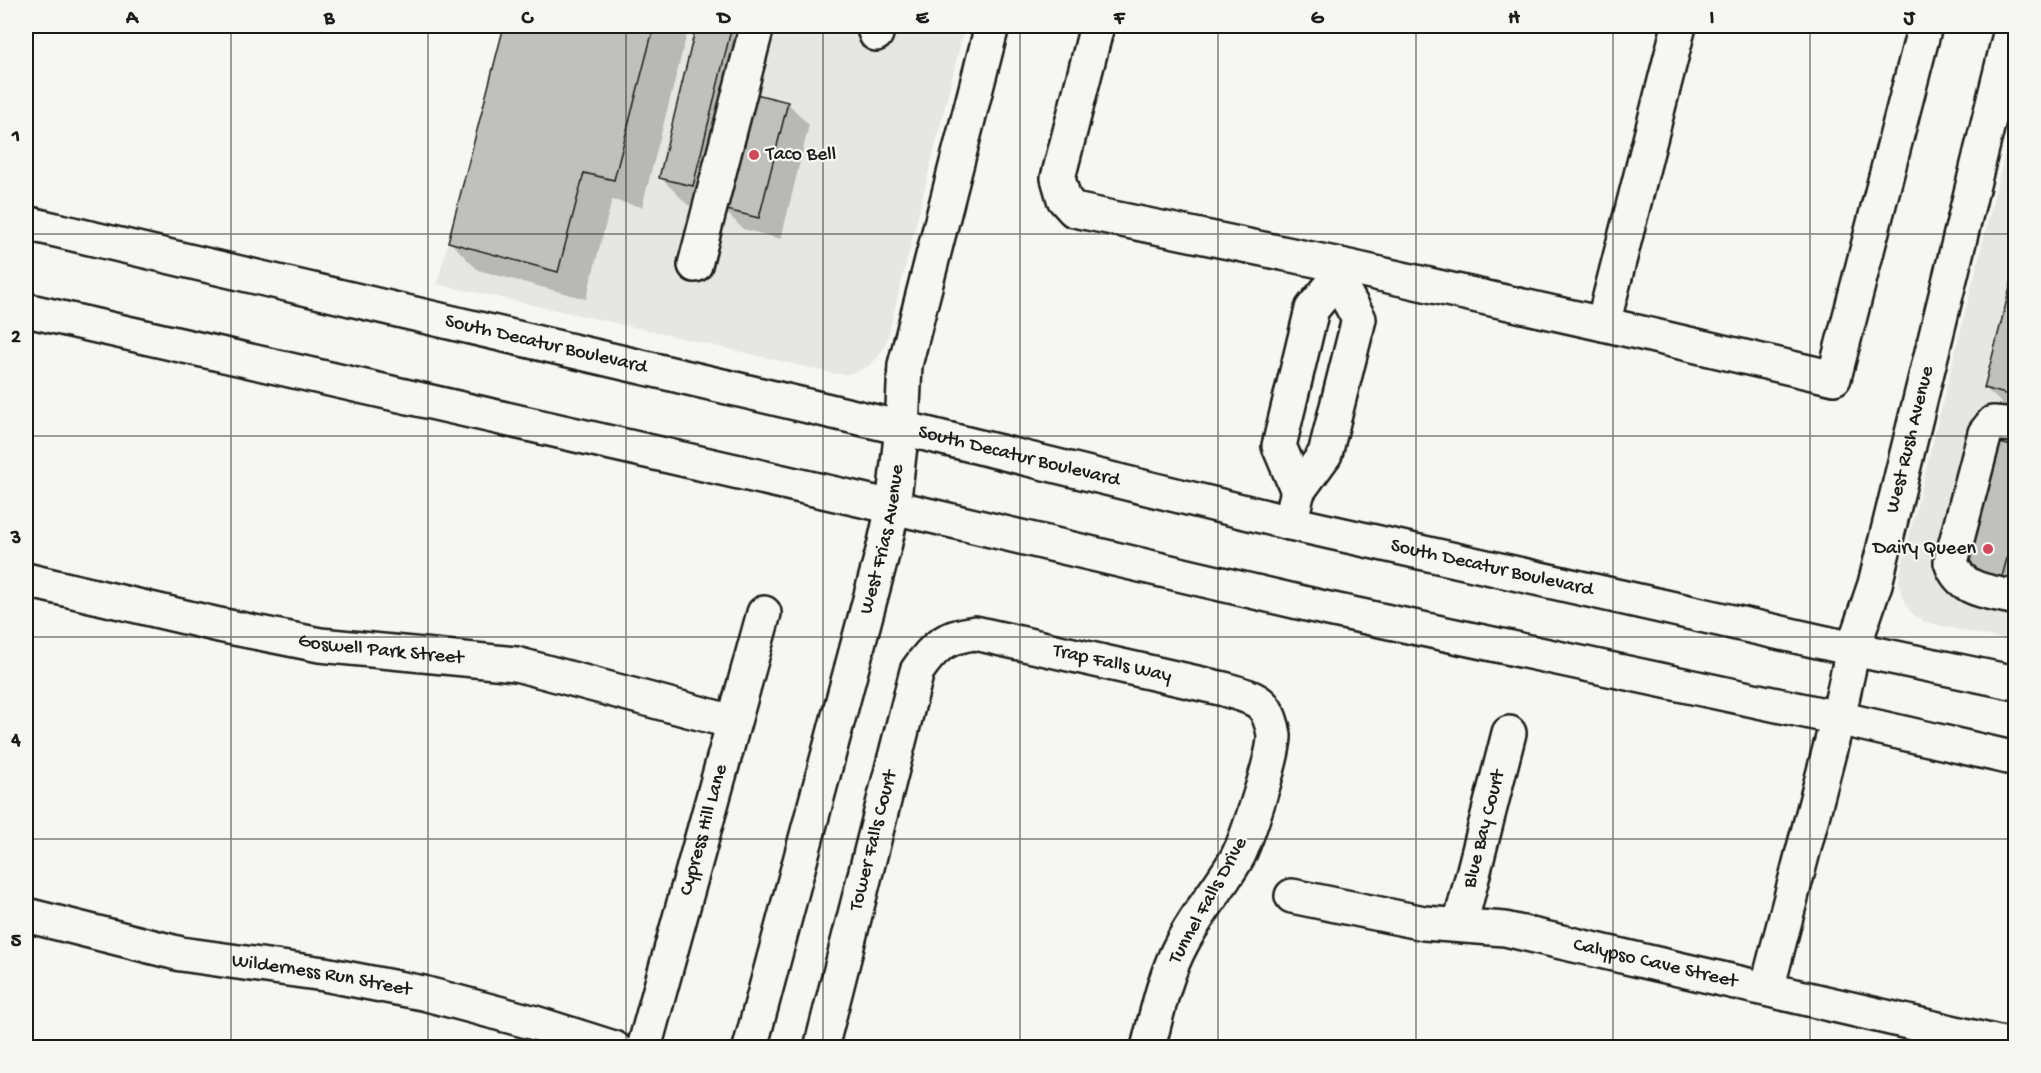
<svg xmlns="http://www.w3.org/2000/svg" width="2041" height="1073" font-family="'Gochi Hand',sans-serif">
	<style>
		.built { fill: #e6e6e2 }
		.shadow { fill: #0003 }
		.building { fill: #c0c0bd; stroke: #1c1c1c; stroke-width: 1.5 }
		.lines { fill: none; stroke-linecap: round; stroke-linejoin: round }
		.minor-casing { stroke: #1c1c1c; stroke-width: 38 }
		.major-casing { stroke: #1c1c1c; stroke-width: 38 }
		.minor { stroke: #f6f6f2; stroke-width: 33 }
		.major { stroke: #f6f6f2; stroke-width: 33 }
		.grid { fill: none; stroke: #1c1c1c; stroke-width: 1.5; stroke-opacity: 0.55 }
		.poi-dot { fill: #d1495b; stroke: #f6f6f2; stroke-width: 2 }
		.labels { text-anchor: middle; dominant-baseline: central; stroke-width: 4.5; stroke-linejoin: round; paint-order: stroke }
		.poi-label { font-size: 20px; fill: #1c1c1c; stroke: #f6f6f2; text-anchor: start }
		.street-label { font-size: 20px; fill: #1c1c1c; stroke: #f6f6f2 }
		.neatline { fill: none; stroke: #1c1c1c; stroke-width: 2 }
		.grid-label { font-size: 20px; text-anchor: middle; font-weight: bold; fill: #1c1c1c }
	</style>
	<rect width="100%" height="100%" fill="#f6f6f2"/>
	<filter id="ink" filterUnits="userSpaceOnUse"><feTurbulence type="fractalNoise" baseFrequency=".0167" numOctaves="2"/><feDisplacementMap in="SourceGraphic" scale="12" xChannelSelector="R" yChannelSelector="G"/><feConvolveMatrix kernelMatrix="1 2 1 2 8 2 1 2 1" color-interpolation-filters="sRGB"/></filter>
	<g filter="url(#ink)">
		<path class="built" d="M 504,26 L 965,26 L 890,328 L 885,346 L 878,357 L 870,365 L 858,371 L 847,374 L 836,374 L 656,332 L 437,284 Z
			M 2015,113 L 2015,642 L 1925,622 L 1915,616 L 1908,608 L 1902,597 L 1899,584 L 1900,573 Z"/>
		<path class="shadow" d="M 506,26 L 689,26 L 642,207 L 612,200 L 586,299 L 478,270 L 450,242 Z
			M 698,26 L 767,26 L 750,94 L 788,103 L 809,125 L 781,239 L 743,229 L 722,208 L 721,213 L 688,205 L 660,177 Z
			M 2016,271 L 2016,416 L 1985,388 Z
			M 2016,449 L 2016,596 L 1960,566 Z"/>
		<path class="building" d="M 504,26 L 654,26 L 614,180 L 584,173 L 558,272 L 448,242 Z
			M 696,26 L 732,26 L 693,186 L 659,178 Z
			M 748,92 L 788,102 L 759,218 L 719,208 Z
			M 2016,265 L 2016,397 L 1984,388 Z
			M 1992,441 L 2016,447 L 2016,560 L 2007,558 L 2002,577 L 1958,566 Z"/>
		<g class="lines">
			<defs>
				<g id="minor">
					<path d="M 873,26 L 876,34"/>
					<path d="M 1097,26 L 1058,178 L 1064,199 L 1074,210 L 1340,265 L 1603,324 L 1679,26"/>
					<path d="M 695,265 L 757,26"/>
					<path d="M 1603,324 L 1834,378 L 1925,26"/>
					<path d="M 2016,425 L 1993,423 L 1985,433 L 1951,562 C 1961,592 1988,591 2016,598"/>
					<path d="M 1298,491 L 1279,446 L 1312,309 L 1337,279 L 1340,265"/>
					<path d="M 1290,523 L 1298,491 L 1325,454 L 1359,319 L 1337,279"/>
					<path id="s1" d="M 26,580 L 219,625 L 320,645 L 516,664 L 733,722"/>
					<path id="s2" d="M 1292,896 L 1424,923 L 1505,929 L 2016,1047"/>
					<path id="s3" d="M 26,915 L 181,954 L 324,974 L 423,993 L 535,1023 L 614,1048"/>
					<path id="s4" d="M 1460,925 L 1509,733"/>
					<path id="s5" d="M 1767,989 L 1838,718 L 1853,649 L 1875,584 L 2012,26"/>
					<path id="s6" d="M 644,1048 L 764,613"/>
					<path id="s7" d="M 750,1048 L 884,547 L 893,507 L 902,428 L 905,365 L 992,26"/>
					<path id="s8" d="M 821,1048 L 917,671 C 934,646 945,637 975,633 L 1224,689 C 1236,693 1253,696 1262,705 C 1268,711 1273,726 1274,735 C 1275,753 1247,840 1237,858 C 1220,887 1198,913 1182,943 C 1165,974 1157,1013 1148,1048"/>
				</g>
				<g id="major">
					<path id="s9" d="M 26,223 L 902,428 L 1290,523 L 1853,649 L 2016,683"/>
					<path d="M 26,310 L 893,507 L 1324,608 L 1838,718 L 2016,759"/>
				</g>
			</defs>
			<use href="#minor" class="minor-casing"/>
			<use href="#major" class="major-casing"/>
			<use href="#minor" class="minor"/>
			<use href="#major" class="major"/>
		</g>
	</g>
	<path class="grid" d="M 231,26 L 231,1048M 428,26 L 428,1048M 626,26 L 626,1048M 823,26 L 823,1048M 1020,26 L 1020,1048M 1218,26 L 1218,1048M 1416,26 L 1416,1048M 1613,26 L 1613,1048M 1810,26 L 1810,1048M 26,234 L 2016,234M 26,436 L 2016,436M 26,637 L 2016,637M 26,839 L 2016,839"/>
	<g class="poi-dot">
		<circle cx="754" cy="155" r="6"/>
		<circle cx="1988" cy="549" r="6"/>
	</g>
	<g class="labels">
		<g class="poi-label">
			<text x="766" y="155">Taco Bell</text>
			<text x="1976" y="549" text-anchor="end">Dairy Queen</text>
		</g>
		<g class="street-label">
			<text stroke="none"><textPath href="#s9" startOffset="534">South Decatur Boulevard</textPath></text>
			<text stroke="none"><textPath href="#s5" startOffset="568">West Rush Avenue</textPath></text>
			<text stroke="none"><textPath href="#s9" startOffset="1020">South Decatur Boulevard</textPath></text>
			<text stroke="none"><textPath href="#s7" startOffset="526">West Frias Avenue</textPath></text>
			<text stroke="none"><textPath href="#s9" startOffset="1506">South Decatur Boulevard</textPath></text>
			<text stroke="none"><textPath href="#s1" startOffset="362">Goswell Park Street</textPath></text>
			<text stroke="none"><textPath href="#s8" startOffset="602">Trap Falls Way</textPath></text>
			<text stroke="none"><textPath href="#s4" startOffset="99">Blue Bay Court</textPath></text>
			<text stroke="none"><textPath href="#s6" startOffset="226">Cypress Hill Lane</textPath></text>
			<text stroke="none"><textPath href="#s8" startOffset="214">Tower Falls Court</textPath></text>
			<text transform="translate(1209 901) rotate(-61)">Tunnel Falls Drive</text>
			<text stroke="none"><textPath href="#s2" startOffset="370">Calypso Cave Street</textPath></text>
			<text stroke="none"><textPath href="#s3" startOffset="302">Wilderness Run Street</textPath></text>
		</g>
	</g>
	<rect width="2041" height="1073" fill="none" stroke="#f6f6f2" stroke-width="66"/>
	<rect x="33" y="33" width="1975" height="1007" class="neatline"/>
	<g class="grid-label">
		<text x="132" y="23">A</text>
		<text x="329" y="23">B</text>
		<text x="527" y="23">C</text>
		<text x="724" y="23">D</text>
		<text x="922" y="23">E</text>
		<text x="1119" y="23">F</text>
		<text x="1317" y="23">G</text>
		<text x="1514" y="23">H</text>
		<text x="1712" y="23">I</text>
		<text x="1909" y="23">J</text>
		<text x="16" y="141">1</text>
		<text x="16" y="342">2</text>
		<text x="16" y="543">3</text>
		<text x="16" y="745">4</text>
		<text x="16" y="946">5</text>
	</g>
</svg>
